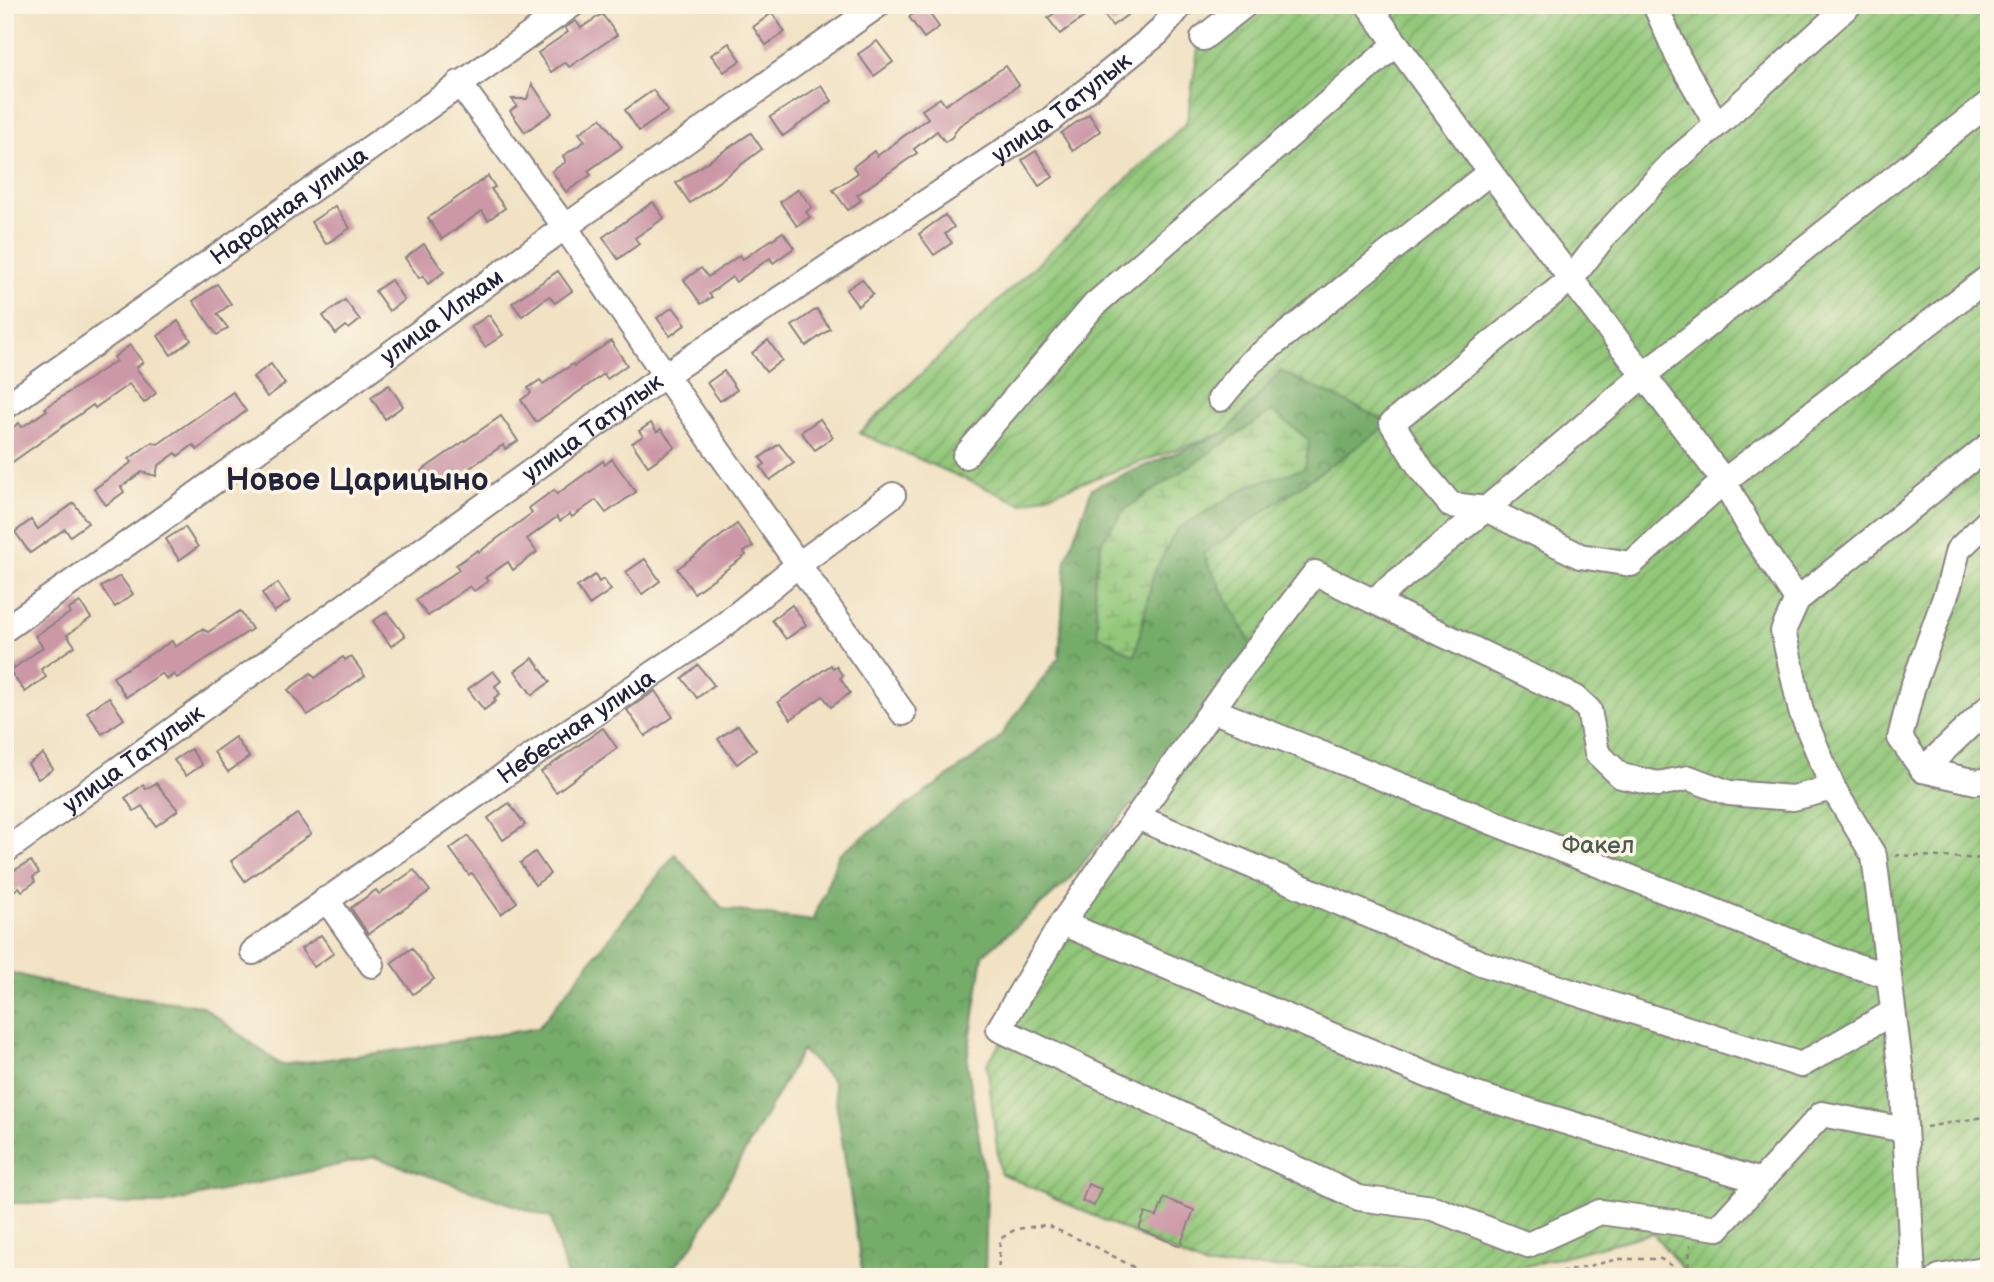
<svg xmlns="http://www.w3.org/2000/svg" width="1994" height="1282" font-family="'Balsamiq Sans',sans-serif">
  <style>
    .forest { fill: url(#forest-crowns); stroke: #4c6752; stroke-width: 2 }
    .wetland { fill: url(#wetland-marsh); stroke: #5a755a; stroke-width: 2 }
    .garden { fill: url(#garden-furrows); stroke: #5a755a; stroke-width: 2 }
    .building { fill: #cc98a7 }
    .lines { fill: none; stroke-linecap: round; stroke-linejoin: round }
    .minor-casing { stroke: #8a8280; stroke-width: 28 }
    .path { stroke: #8a8280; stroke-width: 2.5; stroke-dasharray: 5 5; stroke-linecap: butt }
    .minor { stroke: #fff; stroke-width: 24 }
    .labels { text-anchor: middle; stroke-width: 7; stroke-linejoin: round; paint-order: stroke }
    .street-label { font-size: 24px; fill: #22223b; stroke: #fcf5e5 }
    .park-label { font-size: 24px; fill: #4a5c51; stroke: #fcf5e5 }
    .district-label { font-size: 32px; font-weight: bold; fill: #22223b; stroke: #fcf5e5 }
  </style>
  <defs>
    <pattern id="forest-crowns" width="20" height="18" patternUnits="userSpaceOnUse" patternTransform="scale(1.75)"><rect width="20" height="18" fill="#76ac6a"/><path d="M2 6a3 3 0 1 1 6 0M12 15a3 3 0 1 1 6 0" fill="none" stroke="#608c58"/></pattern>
    <pattern id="wetland-marsh" width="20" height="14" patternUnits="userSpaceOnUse" patternTransform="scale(1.75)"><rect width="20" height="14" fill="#93c87a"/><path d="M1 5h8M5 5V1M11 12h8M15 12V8" fill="none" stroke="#78a265"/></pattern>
    <pattern id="garden-furrows" width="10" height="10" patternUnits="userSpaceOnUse" patternTransform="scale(1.75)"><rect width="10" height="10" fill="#93c87a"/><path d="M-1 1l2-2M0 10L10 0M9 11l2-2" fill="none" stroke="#78a265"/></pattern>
  </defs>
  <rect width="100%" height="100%" fill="#fcf5e5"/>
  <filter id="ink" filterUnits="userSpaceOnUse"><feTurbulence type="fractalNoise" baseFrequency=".0143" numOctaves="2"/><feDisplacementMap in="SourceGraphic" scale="14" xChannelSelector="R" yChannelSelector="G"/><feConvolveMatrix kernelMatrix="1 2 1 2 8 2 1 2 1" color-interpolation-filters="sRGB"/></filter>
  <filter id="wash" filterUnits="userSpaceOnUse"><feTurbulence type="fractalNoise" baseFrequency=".00686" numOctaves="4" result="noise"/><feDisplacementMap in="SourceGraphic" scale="28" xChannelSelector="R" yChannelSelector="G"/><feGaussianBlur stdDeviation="1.57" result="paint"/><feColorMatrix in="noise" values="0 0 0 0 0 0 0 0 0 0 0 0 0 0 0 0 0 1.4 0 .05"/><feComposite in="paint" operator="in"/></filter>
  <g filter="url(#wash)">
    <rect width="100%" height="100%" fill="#f1e2c4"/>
    <!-- forest -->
    <path class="forest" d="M1280,371L1392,423L1257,654L1067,882L983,955L967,1061L987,1190L985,1277H863L833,1081L802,1050L691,1248L665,1277H567L551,1218L374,1157L163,1204L5,1203V971L73,989L202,1006L281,1065L386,1052L538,1028L675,854L723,909L813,921L839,854L995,743L1059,657L1066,560L1092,488L1226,432Z"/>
    <!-- wetland -->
    <path class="wetland" d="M1272,411L1309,440L1305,468L1251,485L1177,529L1153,575L1135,656L1098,634L1094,581L1102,541L1124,510Z"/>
    <!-- garden -->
    <path class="garden" d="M1219,5H1989V1277H1689L1653,1233L1519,1268L1206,1267L1000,1173L987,1064L1212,710L1257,655L1203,554L1391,423L1280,371L1226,432L1022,504L859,433L1187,122L1199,42Z"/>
    <g id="blocks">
      <!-- building -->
      <g class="building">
        <path d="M1065,5H1141L1112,26L1099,7L1060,34L1048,18Z"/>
        <path d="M924,6L939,27L924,38L909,17Z"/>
        <path d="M772,13L785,32L766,45L753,27Z"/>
        <path d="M602,14L617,35L569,67L565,62L551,72L538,53L568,32L565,28L576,21L581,28Z"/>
        <path d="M877,41L893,62L874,76L858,54Z"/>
        <path d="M729,43L741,60L724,72L711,55Z"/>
        <path d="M1006,66L1019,85L959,126L952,137L945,142L937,131L914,149L917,153L857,195L861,200L848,210L833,190L858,173L853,167L874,151L877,156L928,118L922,110L940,98L945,105Z"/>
        <path d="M532,84L552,113L525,132L510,111L517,106L512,99H527Z"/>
        <path d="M821,85L832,101L783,136L770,117Z"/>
        <path d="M653,90L668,111L639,131L625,110Z"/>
        <path d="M1089,114L1100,131L1073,151L1061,133Z"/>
        <path d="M601,118L622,147L588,171L591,175L566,192L552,171L566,162L563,156L585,141L579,133Z"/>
        <path d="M751,133L762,149L690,203L676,183Z"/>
        <path d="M1036,151L1053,177L1039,186L1022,160Z"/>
        <path d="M488,176L495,187L491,189L505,208L488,220L482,211L442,239L428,218Z"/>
        <path d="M798,189L812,207L806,212L810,217L797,226L780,202Z"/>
        <path d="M653,202L664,218L635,238L639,244L618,259L603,237Z"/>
        <path d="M335,206L350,228L326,244L311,222Z"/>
        <path d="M945,215L954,227L945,234L952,243L934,255L919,234Z"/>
        <path d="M783,232L794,248L773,263L770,258L736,282L732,277L709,294L712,297L701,304L684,280L701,268L708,277L740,255L743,259Z"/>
        <path d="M424,244L444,272L428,284L423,276L419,278L405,258Z"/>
        <path d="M558,271L572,291L555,303L549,296L522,316L512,303Z"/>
        <path d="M862,279L873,294L858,306L846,290Z"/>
        <path d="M391,280L404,300L389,311L375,291Z"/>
        <path d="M217,284L231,304L217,314L228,328L217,335L193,301Z"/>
        <path d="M345,300L360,320L349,329L346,326L336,334L323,316Z"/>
        <path d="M673,307L686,324L670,336L657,318Z"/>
        <path d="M817,309L830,329L806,346L792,326Z"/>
        <path d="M489,315L503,335L485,347L471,327Z"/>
        <path d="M178,321L191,340L171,355L158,336Z"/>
        <path d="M768,340L782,360L766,372L752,353Z"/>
        <path d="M611,341L627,365L607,379L604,374L536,422L521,400L531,393L528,388L540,380L543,384L573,364L574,366Z"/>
        <path d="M130,345L143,362L136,368L156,393L144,403L129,384L95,408L93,405L11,463L5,455V433L19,423L22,427L47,410L45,408L116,361L114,357Z"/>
        <path d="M271,364L285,384L267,397L253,377Z"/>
        <path d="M724,371L737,390L720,401L707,383Z"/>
        <path d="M389,385L403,406L385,419L371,397Z"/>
        <path d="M233,392L246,411L197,450L193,445L178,456L176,453L158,466L156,476L142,472L121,487L124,492L106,505L94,489L132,462L129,459L152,442L158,444Z"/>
        <path d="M501,416L518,441L505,449L503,445L435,492L421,471Z"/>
        <path d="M820,419L833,437L815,450L801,432Z"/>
        <path d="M651,423L657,432L661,429L675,447L648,466L632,443L643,436L639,431Z"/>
        <path d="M779,444L794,463L770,480L761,467L765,464L760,458Z"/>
        <path d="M612,459L636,492L606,513L596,500L572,517L570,514L560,521L557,517L527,539L537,552L513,570L508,562L485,578L488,581L474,591L470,586L428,616L416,600L459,570L456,565L478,550L479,552L532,513L529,508L554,490L557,494L603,461L605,465Z"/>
        <path d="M74,503L88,523L70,536L65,529L30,553L15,532L31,520L38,529Z"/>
        <path d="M737,524L753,546L744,552L746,555L694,593L677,569Z"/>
        <path d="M185,527L198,547L179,560L166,539Z"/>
        <path d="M645,559L660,581L642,594L626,572Z"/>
        <path d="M595,575L599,582L603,579L611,590L589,605L577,587Z"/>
        <path d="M120,576L133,594L115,607L101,587Z"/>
        <path d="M278,583L290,601L274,612L262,593Z"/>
        <path d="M80,602L91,618L67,635L75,646L41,669L46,677L25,692L10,671L43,647L35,636L70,613L68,610Z"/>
        <path d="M792,605L806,625L786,639L772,620Z"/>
        <path d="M240,611L252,629L177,678L174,674L167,680L162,673L126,697L113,677L172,641L175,647L202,629L208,632Z"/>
        <path d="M387,612L405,636L391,646L373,621Z"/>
        <path d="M351,656L365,676L308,715L288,690L311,673L315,678L343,657L345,660Z"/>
        <path d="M533,658L550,682L532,695L515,671Z"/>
        <path d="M698,665L714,685L697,698L682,678Z"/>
        <path d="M831,665L833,668L836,666L843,676L840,678L850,693L831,707L823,696L791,719L778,702Z"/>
        <path d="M493,671L501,681L495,686L500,694L494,698L496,701L484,710L468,689Z"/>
        <path d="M655,691L673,717L645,736L627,710Z"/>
        <path d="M109,697L124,719L102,734L87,712Z"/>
        <path d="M738,725L756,750L737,764L718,739Z"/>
        <path d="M603,728L617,748L556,792L541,772Z"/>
        <path d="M235,737L249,757L228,772L214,752Z"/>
        <path d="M191,749L202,765L186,776L174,760Z"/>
        <path d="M43,754L53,769L38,779L28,764Z"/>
        <path d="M156,783L178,810L156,826L142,806L134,811L125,798L143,785L146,789Z"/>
        <path d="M509,803L525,825L503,840L488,818Z"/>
        <path d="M297,814L311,834L245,881L231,861Z"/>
        <path d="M468,836L517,902L501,914L472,873L469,875L450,849Z"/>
        <path d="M535,852L550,874L535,885L520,863Z"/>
        <path d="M31,861L39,873L33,877L35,882L22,891L19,887L13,892L5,879L11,876L9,873Z"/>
        <path d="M414,870L430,891L368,934L351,908L376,890L379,894Z"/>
        <path d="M321,935L334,953L314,967L301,949Z"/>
        <path d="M412,948L434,979L413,994L391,963Z"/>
        <path d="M1088,1184L1101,1189L1094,1206L1082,1201Z"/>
        <path d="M1164,1198L1194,1210L1180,1246L1139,1229L1145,1213L1157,1217Z"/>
      </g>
    </g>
  </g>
  <g filter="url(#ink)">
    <use href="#blocks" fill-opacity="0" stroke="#8a8280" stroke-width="2"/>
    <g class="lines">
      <!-- minor casing -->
      <g class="minor-casing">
        <g id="minor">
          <path d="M1368,5L1490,172L1724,481L1754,535L1797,600"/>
          <path d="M1655,5L1678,57L1716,123"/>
          <path d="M1849,5L1727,116L1674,161L1605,235L1572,278L1392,423L1423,472L1451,505L1486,509L1645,374L1989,103"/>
          <path d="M1203,38L1245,5"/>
          <path d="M459,83L565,227L665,375L903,713"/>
          <path d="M1220,399L1251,362L1490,172"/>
          <path id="s1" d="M5,407L572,5"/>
          <path d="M965,456L1095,304L1396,44"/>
          <path d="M1989,520L1958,550L1949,586L1912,689L1900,738L1923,770L1976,782L1989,780"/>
          <path d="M1373,601L1576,698L1589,710L1597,753L1621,776L1658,784L1689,778L1729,793L1793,798L1833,788"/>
          <path id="s2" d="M5,629L161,520L565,227L878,5"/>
          <path d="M1212,710L1837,960L1889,976"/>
          <path d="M1923,770L1989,707"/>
          <path d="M1137,817L1481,963L1801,1065L1893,1012"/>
          <path id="s3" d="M5,851L665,375L1050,120L1158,33L1181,5"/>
          <path d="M326,899L372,965"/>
          <path d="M1062,923L1473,1094L1761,1181"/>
          <path id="s4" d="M253,952L516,767L718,630L798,565L893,495"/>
          <path d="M1905,1130L1822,1114L1718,1228L1600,1212L1528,1245L1433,1208L1359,1198L999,1029L1062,923L1236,676L1315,573L1373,601L1486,509L1580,556L1631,564L1724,481L1989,277"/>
          <path d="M1913,1277L1903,1089L1874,856L1833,788L1801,711L1783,631L1797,600L1989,445"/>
          <path d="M1939,1277L1989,1268"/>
        </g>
      </g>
      <!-- path -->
      <g class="path">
        <path d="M1895,855L1989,859"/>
        <path d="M1926,1127L1989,1116"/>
        <path d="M998,1277L1000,1239L1016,1229L1046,1225L1096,1247L1152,1277"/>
        <path d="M1541,1277L1619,1259H1661L1688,1276"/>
        <path d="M1688,1277L1690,1245"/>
      </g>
      <!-- minor -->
      <use href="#minor" class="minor"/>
    </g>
  </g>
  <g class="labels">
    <!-- street labels -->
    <g class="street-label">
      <text dy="8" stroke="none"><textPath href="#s3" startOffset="1292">улица Татулык</textPath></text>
      <text dy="8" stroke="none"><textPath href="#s1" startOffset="348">Народная улица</textPath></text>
      <text dy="8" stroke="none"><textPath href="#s2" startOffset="537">улица Илхам</textPath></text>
      <text dy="8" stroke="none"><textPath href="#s3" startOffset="724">улица Татулык</textPath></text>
      <text dy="8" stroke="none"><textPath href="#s4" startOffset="394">Небесная улица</textPath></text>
      <text dy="8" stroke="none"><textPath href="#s3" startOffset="158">улица Татулык</textPath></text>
    </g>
    <!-- park labels -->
    <g class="park-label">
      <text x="1598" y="853">Факел</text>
    </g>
    <!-- district labels -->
    <g class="district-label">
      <text x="357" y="490">Новое Царицыно</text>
    </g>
  </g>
  <!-- margin -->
  <rect width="1994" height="1282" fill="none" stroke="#fcf5e5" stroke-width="28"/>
</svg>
